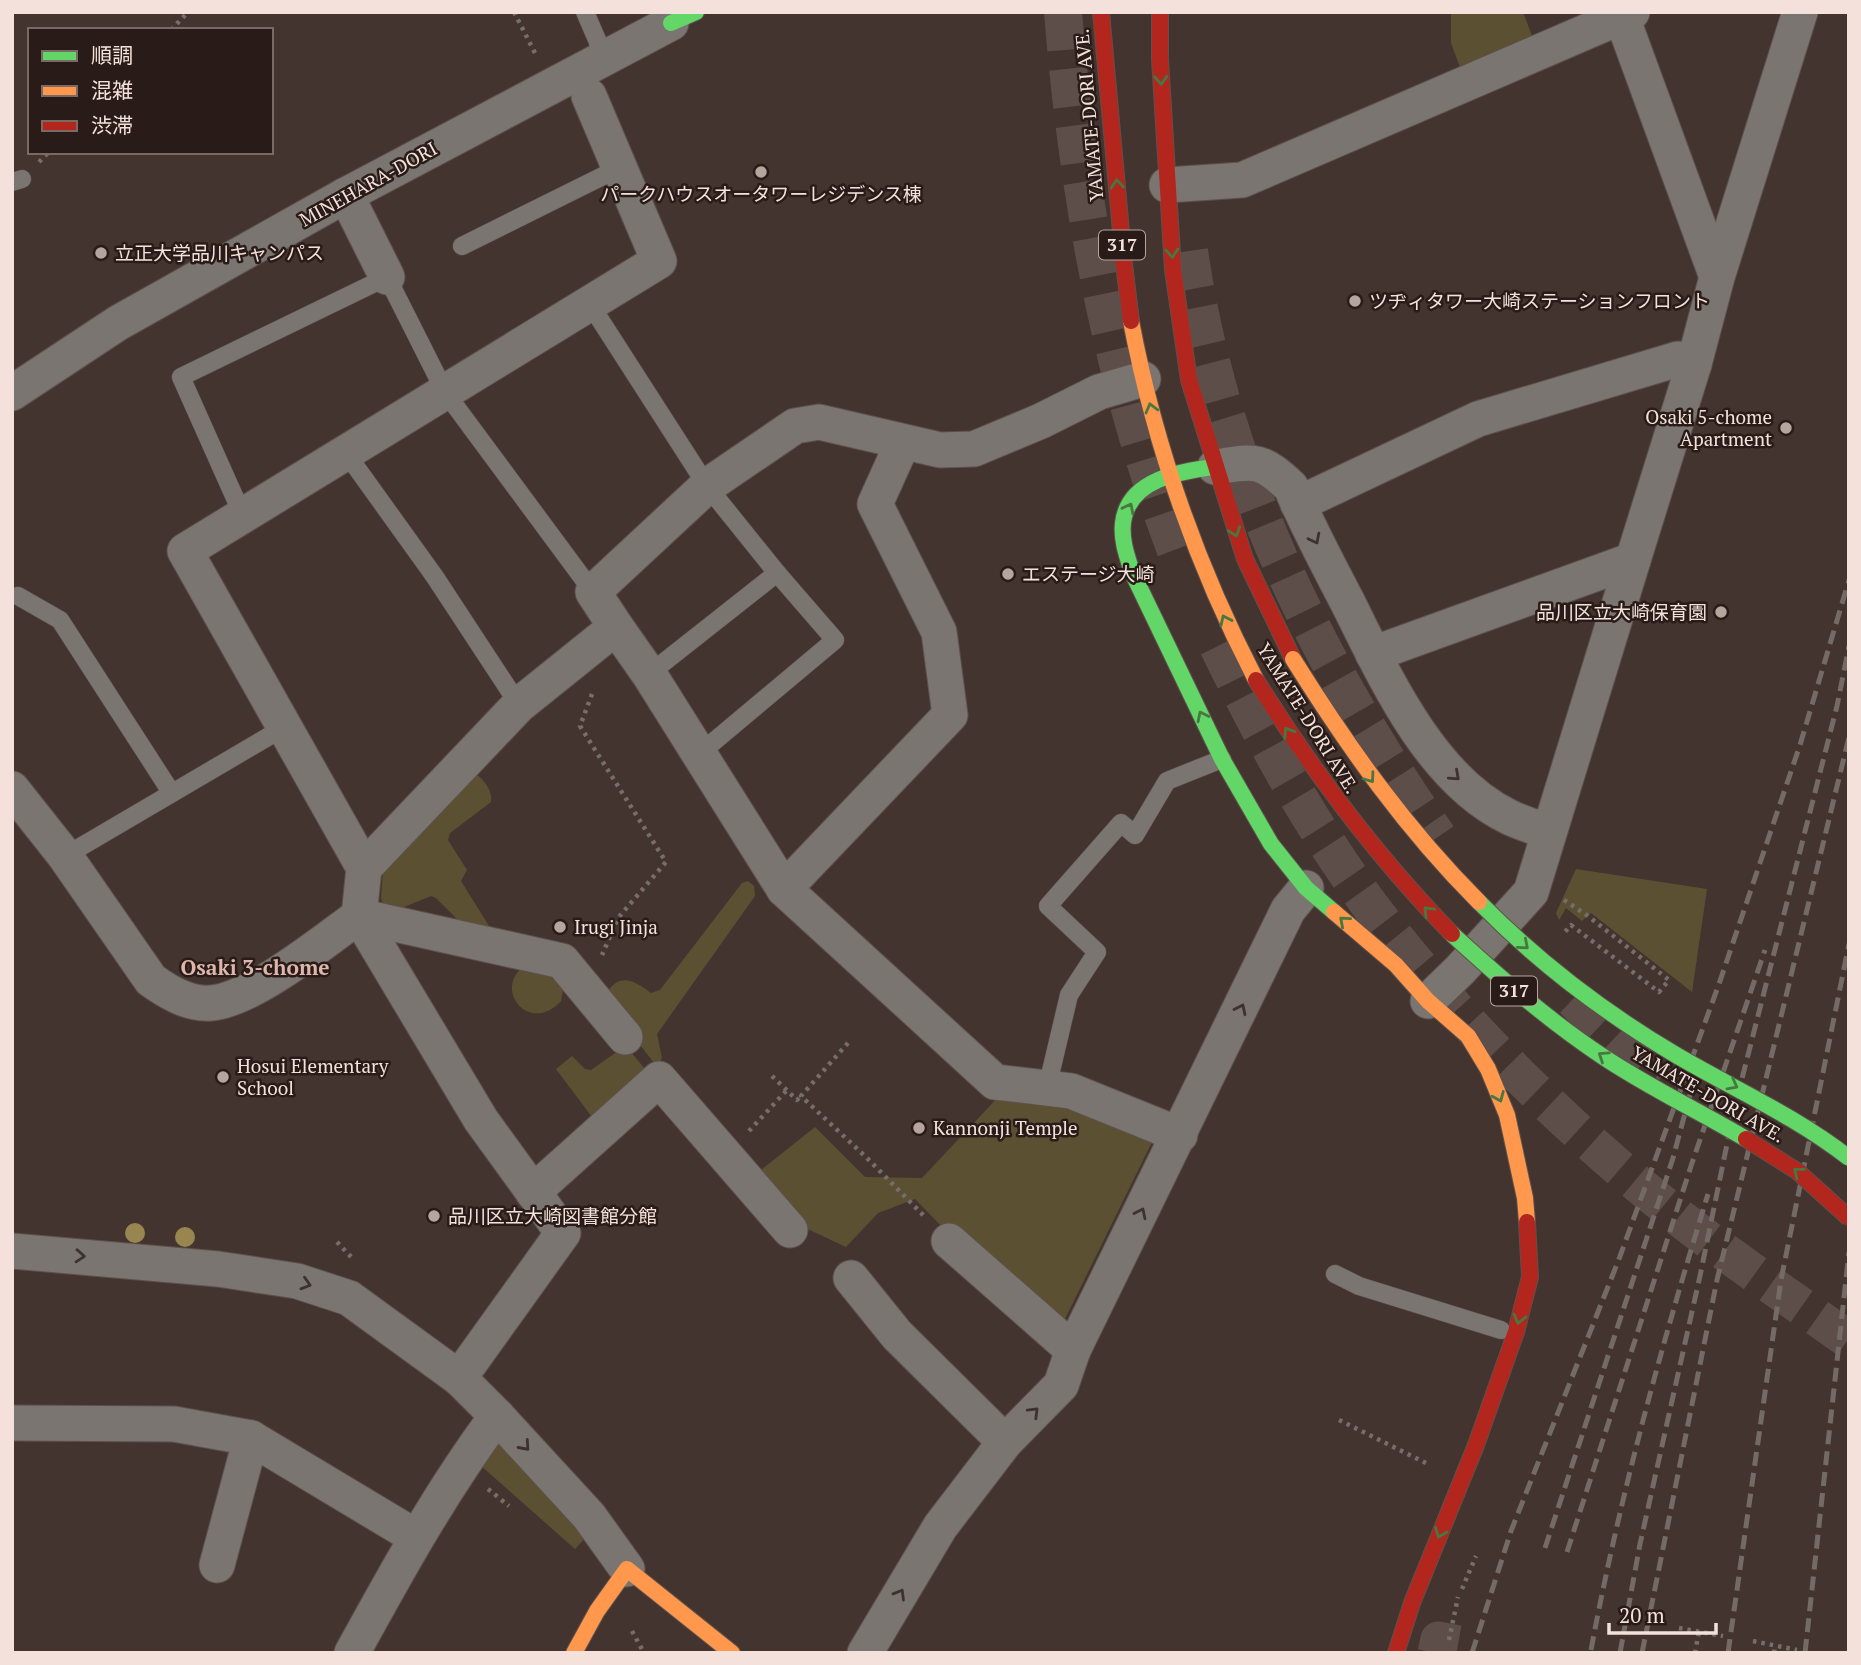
<svg xmlns="http://www.w3.org/2000/svg" width="1861" height="1665" font-family="'PT Serif','Noto Sans JP',serif">
  <style>
    .green { fill: #5b5132 }
    .lines { fill: none; stroke-linecap: round; stroke-linejoin: round }
    .street-tunnel { stroke: #5e4e49; stroke-width: 35; stroke-dasharray: 35 18; stroke-linecap: butt }
    .highway-tunnel { stroke: #5e4e49; stroke-width: 38; stroke-dasharray: 38 19; stroke-linecap: butt }
    .lane-casing { stroke: #5e514c; stroke-width: 19 }
    .street-casing { stroke: #5e514c; stroke-width: 37 }
    .fast-casing { stroke: #5e514c; stroke-width: 18 }
    .slow-casing { stroke: #5e514c; stroke-width: 18 }
    .jam-casing { stroke: #5e514c; stroke-width: 18 }
    .path { stroke: #756e6a; stroke-width: 4.5; stroke-dasharray: 3.5 5; stroke-linecap: butt }
    .lane { stroke: #7a7570; stroke-width: 18 }
    .street { stroke: #7a7570; stroke-width: 35 }
    .fast { stroke: #63d668; stroke-width: 16 }
    .slow { stroke: #ff974d; stroke-width: 16 }
    .jam { stroke: #b3261e; stroke-width: 16 }
    .rail { stroke: #746b66; stroke-width: 5; stroke-dasharray: 14 7; stroke-linecap: butt }
    .fast-bridge-casing { stroke: #5e514c; stroke-width: 18; stroke-linecap: butt }
    .slow-bridge-casing { stroke: #5e514c; stroke-width: 18; stroke-linecap: butt }
    .jam-bridge-casing { stroke: #5e514c; stroke-width: 18; stroke-linecap: butt }
    .fast-bridge { stroke: #63d668; stroke-width: 16 }
    .slow-bridge { stroke: #ff974d; stroke-width: 16 }
    .jam-bridge { stroke: #b3261e; stroke-width: 16 }
    .tree { fill: #99854f }
    .oneway { stroke: #467840 }
    .oneway2 { stroke: #3d322d }
    .poi-dot { fill: #b6a49f; stroke: #291b17; stroke-width: 2.5 }
    .labels { text-anchor: middle; stroke-width: 5; stroke-linejoin: round; paint-order: stroke }
    .shield { fill: #291b17; stroke: #b7a6a0; stroke-width: 2 }
    .shield-label { font-size: 18px; font-weight: bold; fill: #f4e1db }
    .street-label { font-size: 19px; fill: #f4e1db; stroke: #291b17 }
    .poi-label { font-size: 19px; fill: #f4e1db; stroke: #291b17; text-anchor: start }
    .neighbourhood-label { font-size: 21px; font-weight: bold; fill: #ddb7ac; stroke: #291b17 }
  </style>
  <rect width="100%" height="100%" fill="#44342f"/>
  <!-- green -->
  <g class="green">
    <path d="M1451,12H1523L1534,41L1461,70L1451,43Z"/>
    <path d="M476,774C484,780 493,791 491,802L450,833L448,840L467,870L461,881L489,926L469,931L436,898L431,896L399,909L385,906L381,899L383,871Z"/>
    <path d="M1576,869L1707,889L1692,992L1591,913L1582,921L1566,908L1559,920L1556,913Z"/>
    <path d="M748,881L754,886L755,896L657,1034L662,1058L659,1062L654,1063L609,1005L608,991C621,972 636,982 651,993L660,990L742,883Z"/>
    <path d="M532,962L564,984L561,1001C527,1038 487,982 532,962Z"/>
    <path d="M621,1049L629,1050L646,1070L592,1117L556,1069L572,1056L585,1069L591,1070Z"/>
    <path d="M1002,1093L1080,1107L1153,1140L1064,1321L948,1233L915,1199L878,1213L846,1247L799,1225L756,1174L815,1127L865,1177L922,1178Z"/>
    <path d="M500,1438L588,1535L575,1549L480,1465Z"/>
  </g>
  <g class="lines">
    <!-- street-tunnel -->
    <path class="street-tunnel" d="M1435,1653L1438,1639L1460,1643L1458,1653"/>
    <!-- highway-tunnel -->
    <g class="highway-tunnel">
      <path d="M1063,12C1078,201 1113,389 1182,566"/>
      <path d="M1189,251C1220,465 1315,661 1438,837"/>
      <path d="M1218,646C1262,737 1311,826 1371,907C1460,1024 1569,1131 1685,1222C1738,1263 1794,1301 1849,1340"/>
      <path d="M1573,999L1659,1080"/>
    </g>
    <!-- lane casing -->
    <g class="lane-casing">
      <g id="lane">
        <path d="M585,12L598,42L600,61"/>
        <path d="M12,182L22,179"/>
        <path d="M462,246L619,168"/>
        <path d="M590,304L707,486L777,573L835,640L699,754"/>
        <path d="M346,453L435,577L519,705"/>
        <path d="M243,516L181,377L387,277L445,392L593,592"/>
        <path d="M18,596L60,620L171,792"/>
        <path d="M649,674L777,573"/>
        <path d="M65,856L283,728"/>
        <path d="M1047,1088L1069,995L1097,952L1048,906L1121,823L1135,835L1167,781L1222,759"/>
        <path d="M1335,1274L1359,1286L1501,1330"/>
      </g>
    </g>
    <!-- street casing -->
    <g class="street-casing">
      <g id="street">
        <path d="M1620,12L1717,277"/>
        <path d="M1167,185L1242,180L1632,12"/>
        <path d="M346,195L387,277"/>
        <path d="M12,393L118,323L346,195L671,23"/>
        <path d="M1215,467C1255,461 1260,458 1291,487C1308,528 1330,568 1350,607C1386,680 1432,780 1509,817C1521,823 1535,827 1549,832"/>
        <path d="M1298,504L1478,419L1678,359L1694,364L1717,277L1800,12"/>
        <path d="M616,627L593,592L707,486L795,426L819,422L940,450L974,449L1041,421L1099,392L1143,379"/>
        <path d="M1373,654L1633,560L1694,364"/>
        <path d="M12,789L65,856L151,980C168,992 189,1005 211,1003C252,1000 324,941 359,916L481,1120L563,1233L459,1378"/>
        <path d="M364,868L185,551L659,261L589,96"/>
        <path d="M784,889L950,715L939,632L875,504L903,442"/>
        <path d="M1428,1001L1460,970L1531,892L1633,560"/>
        <path d="M625,1037L562,961L359,916L364,868L519,705L616,627L649,674L784,889L995,1082L1071,1091L1180,1135"/>
        <path d="M533,1192L659,1079L790,1230"/>
        <path d="M949,1241L1073,1350"/>
        <path d="M12,1251L218,1269L297,1281L349,1298L459,1378L497,1416L589,1516L627,1569"/>
        <path d="M851,1278L897,1335L1005,1442"/>
        <path d="M12,1423L174,1424L251,1438L416,1537"/>
        <path d="M217,1565L251,1438"/>
        <path d="M352,1653C397,1571 441,1491 497,1416"/>
        <path d="M865,1653L940,1527L1005,1442L1061,1385L1073,1350L1288,910L1306,888"/>
      </g>
    </g>
    <!-- fast casing -->
    <g class="fast-casing">
      <g id="fast">
        <path d="M671,23L696,12"/>
        <path d="M1215,467C1181,471 1128,479 1123,523C1121,540 1127,556 1132,572L1222,759L1271,844L1306,888L1334,912"/>
      </g>
    </g>
    <!-- slow casing -->
    <g class="slow-casing">
      <g id="slow">
        <path d="M1131,321C1155,447 1197,566 1256,680"/>
        <path d="M1334,912L1396,965L1428,1001L1468,1036L1488,1069L1507,1115L1525,1198L1527,1222"/>
        <path d="M574,1653L597,1611L627,1569L732,1653"/>
      </g>
    </g>
    <!-- jam casing -->
    <g class="jam-casing">
      <g id="jam">
        <path d="M1101,12L1124,264L1131,321"/>
        <path d="M1160,12V59L1173,270L1189,380L1245,559L1293,659"/>
        <path d="M1396,1653L1412,1603L1476,1445L1516,1332L1530,1277L1527,1222"/>
      </g>
    </g>
    <!-- path -->
    <g class="path">
      <path d="M514,12L536,55"/>
      <path d="M171,30L188,12"/>
      <path d="M39,162L49,152"/>
      <path d="M592,694L580,726L666,862L618,918L602,955"/>
      <path d="M1564,900L1588,916L1669,980L1659,992L1571,925L1564,933"/>
      <path d="M848,1043L801,1096L867,1158L924,1216"/>
      <path d="M772,1076L797,1100L801,1096"/>
      <path d="M749,1131L787,1090"/>
      <path d="M337,1242L354,1260"/>
      <path d="M1339,1420L1428,1464"/>
      <path d="M488,1489L509,1506"/>
      <path d="M1462,1589L1476,1556"/>
      <path d="M1679,1628L1723,1636"/>
      <path d="M632,1631L644,1653"/>
      <path d="M1449,1640L1458,1597"/>
      <path d="M1753,1641L1797,1650"/>
      <path d="M1695,1653L1699,1631"/>
      <path d="M1774,1653L1775,1645"/>
    </g>
    <!-- lane -->
    <use href="#lane" class="lane"/>
    <!-- street -->
    <use href="#street" class="street"/>
    <!-- fast -->
    <use href="#fast" class="fast"/>
    <!-- slow -->
    <use href="#slow" class="slow"/>
    <!-- jam -->
    <use href="#jam" class="jam"/>
    <!-- rail -->
    <g class="rail">
      <path d="M1545,1548L1673,1158L1695,1076"/>
      <path d="M1567,1552L1691,1166L1765,950"/>
      <path d="M1591,1650C1620,1495 1662,1344 1708,1194"/>
      <path d="M1472,1653L1511,1531L1619,1259L1719,984L1800,745L1849,580"/>
      <path d="M1620,1653L1640,1544L1700,1276L1734,1110L1837,706L1849,646"/>
      <path d="M1642,1653L1717,1280L1849,737"/>
      <path d="M1728,1653L1781,1280L1849,944"/>
      <path d="M1805,1653L1849,1252"/>
    </g>
    <!-- fast-bridge casing -->
    <g class="fast-bridge-casing">
      <g id="fast-bridge">
        <path d="M1479,902C1537,961 1605,1013 1676,1055C1734,1089 1795,1116 1849,1158"/>
        <path d="M1452,934C1500,978 1548,1020 1602,1056C1648,1087 1699,1111 1746,1139"/>
      </g>
    </g>
    <!-- slow-bridge casing -->
    <g class="slow-bridge-casing">
      <path id="slow-bridge" d="M1293,659C1348,747 1406,829 1479,902"/>
    </g>
    <!-- jam-bridge casing -->
    <g class="jam-bridge-casing">
      <g id="jam-bridge">
        <path d="M1256,680C1313,772 1376,856 1452,934"/>
        <path d="M1746,1139L1797,1171L1849,1218"/>
      </g>
    </g>
    <!-- fast-bridge -->
    <use href="#fast-bridge" class="fast-bridge"/>
    <!-- slow-bridge -->
    <use href="#slow-bridge" class="slow-bridge"/>
    <!-- jam-bridge -->
    <use href="#jam-bridge" class="jam-bridge"/>
  </g>
  <!-- trees -->
  <g class="tree">
    <circle cx="135" cy="1233" r="10"/>
    <circle cx="185" cy="1237" r="10"/>
  </g>
  <!-- one-way arrows -->
  <defs><path id="oneway-chevron" d="M-2-3.5L2.5 0L-2 3.5" fill="none" stroke-width="1.6" stroke-linecap="round" stroke-linejoin="round" transform="scale(1.75)"/></defs>
  <g class="oneway">
    <use href="#oneway-chevron" transform="translate(1161 80) rotate(87)"/>
    <use href="#oneway-chevron" transform="translate(1117 184) rotate(-95)"/>
    <use href="#oneway-chevron" transform="translate(1172 253) rotate(86)"/>
    <use href="#oneway-chevron" transform="translate(1151 408) rotate(-105)"/>
    <use href="#oneway-chevron" transform="translate(1129 508) rotate(-63)"/>
    <use href="#oneway-chevron" transform="translate(1235 532) rotate(71)"/>
    <use href="#oneway-chevron" transform="translate(1225 620) rotate(-115)"/>
    <use href="#oneway-chevron" transform="translate(1202 716) rotate(-116)"/>
    <use href="#oneway-chevron" transform="translate(1288 732) rotate(-123)"/>
    <use href="#oneway-chevron" transform="translate(1370 778) rotate(54)"/>
    <use href="#oneway-chevron" transform="translate(1428 911) rotate(-135)"/>
    <use href="#oneway-chevron" transform="translate(1344 921) rotate(-139)"/>
    <use href="#oneway-chevron" transform="translate(1524 945) rotate(41)"/>
    <use href="#oneway-chevron" transform="translate(1603 1056) rotate(-146)"/>
    <use href="#oneway-chevron" transform="translate(1733 1085) rotate(28)"/>
    <use href="#oneway-chevron" transform="translate(1499 1097) rotate(67)"/>
    <use href="#oneway-chevron" transform="translate(1798 1172) rotate(-142)"/>
    <use href="#oneway-chevron" transform="translate(1519 1319) rotate(104)"/>
    <use href="#oneway-chevron" transform="translate(1440 1533) rotate(112)"/>
  </g>
  <g class="oneway2">
    <use href="#oneway-chevron" transform="translate(1315 539) rotate(63)"/>
    <use href="#oneway-chevron" transform="translate(1455 776) rotate(42)"/>
    <use href="#oneway-chevron" transform="translate(1241 1009) rotate(-64)"/>
    <use href="#oneway-chevron" transform="translate(1141 1213) rotate(-64)"/>
    <use href="#oneway-chevron" transform="translate(80 1256) rotate(4)"/>
    <use href="#oneway-chevron" transform="translate(306 1284) rotate(17)"/>
    <use href="#oneway-chevron" transform="translate(1034 1412) rotate(-45)"/>
    <use href="#oneway-chevron" transform="translate(525 1446) rotate(48)"/>
    <use href="#oneway-chevron" transform="translate(900 1594) rotate(-59)"/>
  </g>
  <!-- markers -->
  <g class="poi-dot">
    <circle cx="761" cy="172" r="7"/>
    <circle cx="101" cy="253" r="7"/>
    <circle cx="1355" cy="301" r="7"/>
    <circle cx="1786" cy="428" r="7"/>
    <circle cx="1008" cy="574" r="7"/>
    <circle cx="1721" cy="612" r="7"/>
    <circle cx="560" cy="927" r="7"/>
    <circle cx="223" cy="1077" r="7"/>
    <circle cx="919" cy="1128" r="7"/>
    <circle cx="434" cy="1216" r="7"/>
  </g>
  <g class="labels">
    <!-- shield labels -->
    <g class="shield">
      <rect x="1099" y="230.5" width="46" height="29" rx="5"/>
      <rect x="1491" y="976.5" width="46" height="29" rx="5"/>
    </g>
    <g class="shield-label">
      <text x="1122" y="251">317</text>
      <text x="1514" y="997">317</text>
    </g>
    <!-- street labels -->
    <g class="street-label">
      <text transform="translate(1089 115) rotate(-95)" y="7">YAMATE-DORI AVE.</text>
      <text transform="translate(368 184) rotate(-29)" y="7">MINEHARA-DORI</text>
      <text transform="translate(1308 718) rotate(58)" y="7">YAMATE-DORI AVE.</text>
      <text transform="translate(1708 1094) rotate(30)" y="7">YAMATE-DORI AVE.</text>
    </g>
    <!-- poi labels -->
    <g class="poi-label">
      <text x="761" y="201" text-anchor="middle">パークハウスオータワーレジデンス棟</text>
      <text x="115" y="260">立正大学品川キャンパス</text>
      <text x="1369" y="308">ツヂィタワー大崎ステーションフロント</text>
      <text x="1772" y="424" text-anchor="end">Osaki 5-chome<tspan x="1772" dy="22">Apartment</tspan></text>
      <text x="1022" y="581">エステージ大崎</text>
      <text x="1707" y="619" text-anchor="end">品川区立大崎保育園</text>
      <text x="574" y="934">Irugi Jinja</text>
      <text x="237" y="1073">Hosui Elementary<tspan x="237" dy="22">School</tspan></text>
      <text x="933" y="1135">Kannonji Temple</text>
      <text x="448" y="1223">品川区立大崎図書館分館</text>
    </g>
    <!-- neighbourhood labels -->
    <g class="neighbourhood-label">
      <text x="255" y="975">Osaki 3-chome</text>
    </g>
  </g>
  <!-- border -->
  <rect width="1861" height="1665" fill="none" stroke="#f4e1db" stroke-width="28"/>
  <!-- legend -->
  <rect x="28" y="28" width="245" height="126" fill="#291b17" stroke="#7a6a65" stroke-width="2"/>
  <rect x="42" y="51" width="35" height="10" fill="#63d668" stroke="#7a6a65" stroke-width="2"/>
  <text x="91" y="63" font-size="21" fill="#f4e1db">順調</text>
  <rect x="42" y="86" width="35" height="10" fill="#ff974d" stroke="#7a6a65" stroke-width="2"/>
  <text x="91" y="98" font-size="21" fill="#f4e1db">混雑</text>
  <rect x="42" y="121" width="35" height="10" fill="#b3261e" stroke="#7a6a65" stroke-width="2"/>
  <text x="91" y="133" font-size="21" fill="#f4e1db">渋滞</text>
  <!-- scale -->
  <path d="M1609 1623v10h107v-10" fill="none" stroke="#f4e1db" stroke-width="3.5"/>
  <text x="1619" y="1623" font-size="21" fill="#f4e1db" stroke="#291b17" stroke-width="5" paint-order="stroke">20 m</text>
</svg>
